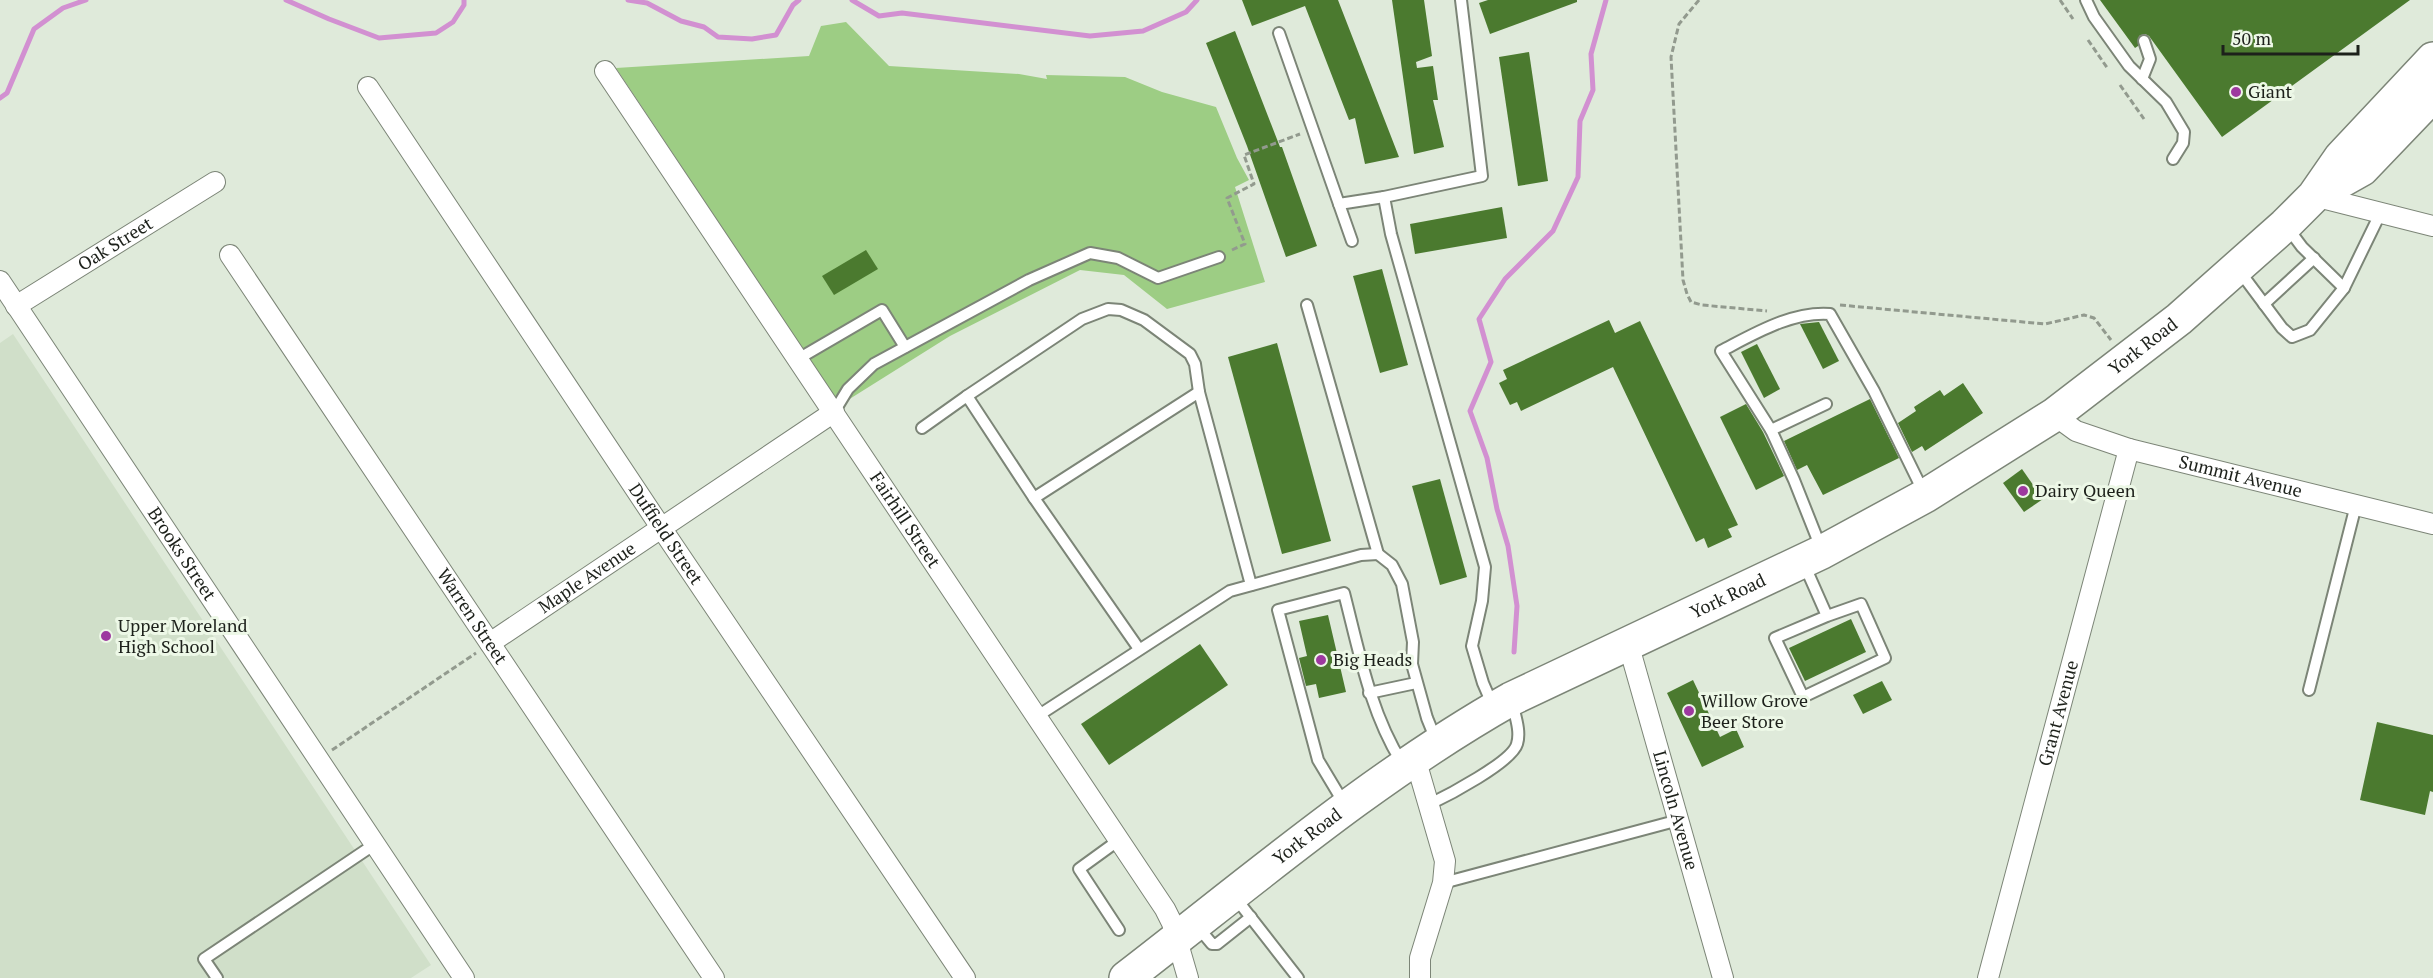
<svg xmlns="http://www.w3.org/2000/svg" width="2433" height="978" font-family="'PT Serif',serif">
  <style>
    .built { fill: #d0dfc9 }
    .green { fill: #9dcd84 }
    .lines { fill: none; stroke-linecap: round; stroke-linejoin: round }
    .stream { stroke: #d290d1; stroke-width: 5 }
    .building { fill: #4b7a2f }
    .lane-casing { stroke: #7c8577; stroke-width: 14 }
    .street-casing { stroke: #7c8577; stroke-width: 22 }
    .highway-casing { stroke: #7c8577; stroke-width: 36 }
    .path { stroke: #929a8e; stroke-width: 3; stroke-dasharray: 6 3; stroke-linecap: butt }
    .lane { stroke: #fff; stroke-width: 10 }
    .street { stroke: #fff; stroke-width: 20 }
    .highway { stroke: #fff; stroke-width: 33 }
    .poi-dot { fill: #9d399f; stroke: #edf8e7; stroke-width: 2 }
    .labels { text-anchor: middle; stroke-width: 6; stroke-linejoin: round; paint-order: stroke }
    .poi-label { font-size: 18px; fill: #1d211b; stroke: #edf8e7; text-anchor: start }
    .street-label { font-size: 18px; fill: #1d211b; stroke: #edf8e7 }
  </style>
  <rect width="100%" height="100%" fill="#dfeada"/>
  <!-- built -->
  <path class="built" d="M13,334L431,965L411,978H0V343Z"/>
  <!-- green -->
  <path class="green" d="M846,22L889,66L1019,74L1047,79L1046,75L1125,77L1162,92L1216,107L1237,158L1249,180L1235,187L1265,282L1167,309L1124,275L1080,270L950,336L840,405L616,68L809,56L821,26Z"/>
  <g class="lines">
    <!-- stream -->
    <g class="stream">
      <path d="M286,0L329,19L379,38L436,33L453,22L464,5V0"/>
      <path d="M628,0L647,3L681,21L704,27L718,37L752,39L776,35L793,5L799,0"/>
      <path d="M852,0L879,16L902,13L1090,36L1143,31L1186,12L1197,0"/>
      <path d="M0,98L7,93L34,29L63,8L86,0"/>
      <path d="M1514,652L1517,606L1508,546L1497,509L1487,458L1470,411L1491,362L1479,319L1505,279L1553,231L1578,177L1580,121L1593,90L1591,54L1606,0"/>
    </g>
  </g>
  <!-- building -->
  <g class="building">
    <path d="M1242,0H1338L1399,157L1365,164L1355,118L1349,120L1305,6L1252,26Z"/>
    <path d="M1392,0H1424L1432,56L1416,62L1417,68L1433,66L1438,100H1433L1444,147L1414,154Z"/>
    <path d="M1488,0H1577V2L1490,34L1479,3Z"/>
    <path d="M2100,0H2410L2222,137L2149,36L2145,34L2139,36L2138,46L2135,48Z"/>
    <path d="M1235,31L1280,147H1282L1317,246L1286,257L1247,146L1206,43Z"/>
    <path d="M1529,52L1548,181L1518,186L1499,57Z"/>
    <path d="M1502,207L1507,238L1415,254L1410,224Z"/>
    <path d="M866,250L878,269L834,295L822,276Z"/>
    <path d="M1382,269L1408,365L1380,373L1353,276Z"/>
    <path d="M1609,320L1615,333L1640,321L1738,525L1728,529L1732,537L1708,548L1704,538L1696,542L1613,367L1521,411L1517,402L1510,405L1499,383L1507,379L1503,370Z"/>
    <path d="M1819,322L1839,361L1823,369L1800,324Z"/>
    <path d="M1277,343L1331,541L1282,554L1228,357Z"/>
    <path d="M1757,344L1780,389L1764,398L1741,352Z"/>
    <path d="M1963,383L1983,413L1925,451L1922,446L1912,452L1898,423L1916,411L1914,407L1940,390L1944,396Z"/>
    <path d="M1870,399L1899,458L1823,495L1807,465L1797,470L1784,441Z"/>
    <path d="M1746,404L1763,432L1784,476L1756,490L1720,417Z"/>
    <path d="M2022,469L2043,499L2024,512L2003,483Z"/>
    <path d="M1440,479L1467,577L1440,585L1412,486Z"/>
    <path d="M1328,615L1346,692L1319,698L1316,684L1306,686L1299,658L1307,656L1299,621Z"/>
    <path d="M1851,619L1866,652L1805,681L1789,648Z"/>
    <path d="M1200,644L1228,685L1109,765L1081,724Z"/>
    <path d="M1693,680L1720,737L1736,729L1744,747L1702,767L1667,693Z"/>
    <path d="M1882,681L1892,700L1863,714L1853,695Z"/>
    <path d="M2377,722L2433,735V792L2430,791L2425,815L2360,800Z"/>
  </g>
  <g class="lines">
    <!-- lane casing -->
    <g class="lane-casing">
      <g id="lane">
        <path d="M1461,0L1482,176L1384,197L1391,234L1485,567L1482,601L1472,646L1483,683L1493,706"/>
        <path d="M2086,0L2094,17L2129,66L2166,102L2184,132L2183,143L2173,159"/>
        <path d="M1279,33L1339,204L1384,197"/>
        <path d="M2142,79L2150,59L2144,41"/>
        <path d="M1339,204L1352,241"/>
        <path d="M2287,227L2302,247L2344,288"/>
        <path d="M2238,269L2282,328L2292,337L2310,330L2344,288L2380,214"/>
        <path d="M2264,304L2314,258"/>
        <path d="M1307,305L1378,554L1392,565L1402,584L1413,642L1412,664L1427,718L1436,740"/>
        <path d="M798,359L882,310L905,347"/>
        <path d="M967,396L1082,319L1108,309L1121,310L1144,320L1190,354L1195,364L1199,392"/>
        <path d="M834,412L848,389L874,364L1029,280L1090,253L1118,258L1158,278L1219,257"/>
        <path d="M922,428L967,396L1034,498"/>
        <path d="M1771,430L1721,351C1754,334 1792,311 1830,314L1874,391L1924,493"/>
        <path d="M1821,548L1794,480L1771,430L1826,404"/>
        <path d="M1804,564L1827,616L1775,638L1803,697L1885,658L1861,604L1827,616"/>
        <path d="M1139,649L1034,498L1199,392L1251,585"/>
        <path d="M2309,690L2356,505"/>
        <path d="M1369,693L1416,683"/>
        <path d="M1036,717L1230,591L1361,555L1378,554"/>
        <path d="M1345,805L1318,760L1278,610L1344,593C1359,651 1370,712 1402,763"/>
        <path d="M1428,805C1447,796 1512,762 1517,744C1521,731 1515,716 1512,702"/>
        <path d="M1443,883L1679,820"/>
        <path d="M1234,896L1298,978"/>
        <path d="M1197,926L1212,944H1217L1251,917"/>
        <path d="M1119,930L1079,869L1119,840"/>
        <path d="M217,978L204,959L375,844"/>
      </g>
    </g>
    <!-- street casing -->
    <g class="street-casing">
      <g id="street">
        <path id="s1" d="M605,71L1165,909L1172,923L1188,978"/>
        <path id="s2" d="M368,87L662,529L965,978"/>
        <path d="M2314,196L2433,226"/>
        <path id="s3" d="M230,255L714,978"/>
        <path id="s4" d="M0,281L464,978"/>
        <path id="s5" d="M16,306L215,182"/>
        <path id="s6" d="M2054,415L2076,431L2129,449L2433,524"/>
        <path id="s7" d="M490,643L834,412"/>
        <path id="s8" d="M1628,643L1723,978"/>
        <path d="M1415,758L1445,861L1443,883L1420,958V978"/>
        <path id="s9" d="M1988,978L2129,449"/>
      </g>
    </g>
    <!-- highway casing -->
    <g class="highway-casing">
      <g id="highway">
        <path d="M2321,192L2362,169L2433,95"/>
        <path id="s10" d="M1126,978C1252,881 1373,777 1511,699L1822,552L1925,496L2054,415L2179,319L2285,225L2314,196L2341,157L2433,59"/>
      </g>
    </g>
    <!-- path -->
    <g class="path">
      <path d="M1699,0L1679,24L1671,57L1683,280L1687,294L1691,302L1702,305L1767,311"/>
      <path d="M2060,0L2073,19"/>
      <path d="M2088,40L2108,69"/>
      <path d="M2120,85L2144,119"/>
      <path d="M1232,250L1245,244L1227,198L1254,184L1244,155L1300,134"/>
      <path d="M1840,305L2045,324L2084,315L2094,318L2111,340"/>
      <path d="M332,750L476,653"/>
    </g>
    <!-- lane -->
    <use href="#lane" class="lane"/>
    <!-- street -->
    <use href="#street" class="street"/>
    <!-- highway -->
    <use href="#highway" class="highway"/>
  </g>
  <!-- markers -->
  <g class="poi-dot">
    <circle cx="2236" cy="92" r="6"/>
    <circle cx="2023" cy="491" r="6"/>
    <circle cx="106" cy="636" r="6"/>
    <circle cx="1321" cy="660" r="6"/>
    <circle cx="1689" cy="711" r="6"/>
  </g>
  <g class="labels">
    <!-- poi labels -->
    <g class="poi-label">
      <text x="2248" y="98">Giant</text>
      <text x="2035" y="497">Dairy Queen</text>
      <text x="118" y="632">Upper Moreland<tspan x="118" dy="21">High School</tspan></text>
      <text x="1333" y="666">Big Heads</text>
      <text x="1701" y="707">Willow Grove<tspan x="1701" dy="21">Beer Store</tspan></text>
    </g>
    <!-- street labels -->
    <g class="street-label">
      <text dy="6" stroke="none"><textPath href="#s5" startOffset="117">Oak Street</textPath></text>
      <text dy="6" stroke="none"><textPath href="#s10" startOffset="1202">York Road</textPath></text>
      <text dy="6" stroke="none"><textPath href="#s6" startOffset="198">Summit Avenue</textPath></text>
      <text dy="6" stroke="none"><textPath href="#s1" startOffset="540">Fairhill Street</textPath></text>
      <text dy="6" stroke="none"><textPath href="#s2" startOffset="537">Duffield Street</textPath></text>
      <text dy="6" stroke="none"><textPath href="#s4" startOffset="328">Brooks Street</textPath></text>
      <text dy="6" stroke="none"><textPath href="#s7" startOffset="117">Maple Avenue</textPath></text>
      <text dy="6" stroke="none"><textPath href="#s10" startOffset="716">York Road</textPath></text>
      <text dy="6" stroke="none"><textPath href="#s3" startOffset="435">Warren Street</textPath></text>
      <text dy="6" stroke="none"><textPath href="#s9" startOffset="274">Grant Avenue</textPath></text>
      <text dy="6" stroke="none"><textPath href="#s8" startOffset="174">Lincoln Avenue</textPath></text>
      <text dy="6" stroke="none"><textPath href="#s10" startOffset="230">York Road</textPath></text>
    </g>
  </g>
  <!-- scale -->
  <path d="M2223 45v9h135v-9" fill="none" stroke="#1d211b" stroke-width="3"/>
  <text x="2232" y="45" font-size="18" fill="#1d211b" stroke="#edf8e7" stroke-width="4.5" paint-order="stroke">50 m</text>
</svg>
